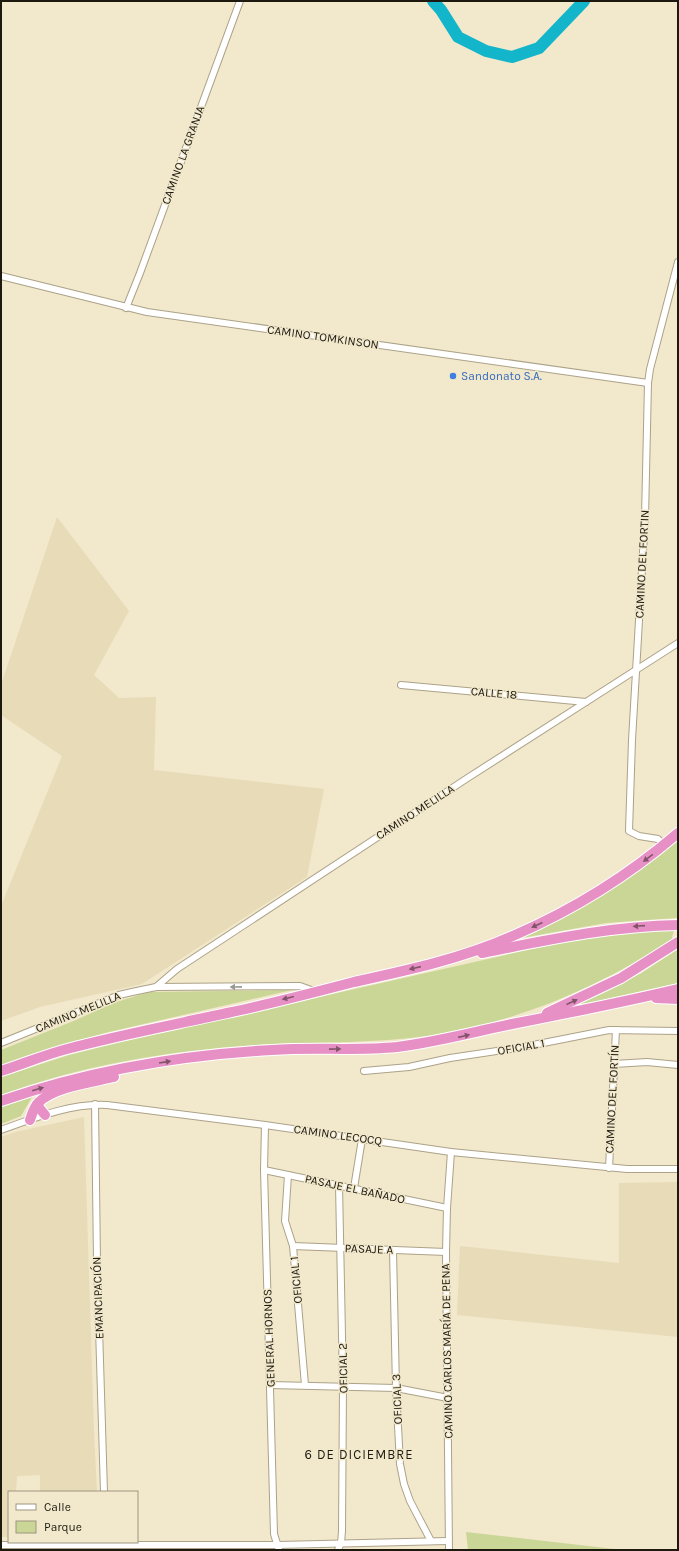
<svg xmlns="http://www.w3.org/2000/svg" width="679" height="1551" font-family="Karla,sans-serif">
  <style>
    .built { fill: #e8dbb8 }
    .green { fill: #c9d696 }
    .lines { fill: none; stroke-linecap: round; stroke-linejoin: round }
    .river { stroke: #12b5ca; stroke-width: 12 }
    .minor-casing { stroke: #aca288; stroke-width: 8 }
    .trunk-casing { stroke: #fff; stroke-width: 12 }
    .minor { stroke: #fff; stroke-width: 6 }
    .trunk { stroke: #e790c6; stroke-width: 10 }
    .oneway { fill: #82546a }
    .oneway2 { fill: #999893 }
    .shop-dot { fill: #3f7fe0; stroke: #f2e8cc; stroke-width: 1.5 }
    .labels { text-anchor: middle; stroke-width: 3; stroke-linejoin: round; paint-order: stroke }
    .street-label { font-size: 12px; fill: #1d190f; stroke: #f2e8cc }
    .shop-label { font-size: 12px; fill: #366cbe; stroke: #f2e8cc; text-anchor: start }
    .neighbourhood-label { font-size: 13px; letter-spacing: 1px; fill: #1d190f; stroke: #f2e8cc }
  </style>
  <rect width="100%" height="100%" fill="#f2e8cc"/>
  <!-- built -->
  <g class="built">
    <path d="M57,517L129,611L94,675L119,698L156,697L154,770L324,789L307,877L142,984L40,1007L1,1021V906L62,756L1,715V685Z"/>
    <path d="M84,1117L94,1432L97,1492H40V1475L17,1476L16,1492H9V1537H1V1137L15,1132Z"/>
    <path d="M678,1182V1337L457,1315L460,1246L619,1263V1183Z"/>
  </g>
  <!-- green -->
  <g class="green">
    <path d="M678,841V918L646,920L606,923L516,939C575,914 629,882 678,841Z"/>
    <path d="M657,931H674L672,937L673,939C598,988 516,1023 427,1036C376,1043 324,1042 273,1044C181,1049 87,1063 1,1095V1077L69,1055L121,1042L536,948L592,937Z"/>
    <path d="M678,949V983L589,1003L579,1004L640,974Z"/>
    <path d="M292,990L109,1032L64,1045L1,1065V1050L76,1020L113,1003L149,992Z"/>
    <path d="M32,1097L21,1116L1,1124V1107Z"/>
    <path d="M466,1532L623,1550H468Z"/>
  </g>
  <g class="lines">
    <!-- river -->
    <path class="river" d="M433,1L441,10L458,37L486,51L512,57L539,48L584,1"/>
    <!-- minor casing -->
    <g class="minor-casing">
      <g id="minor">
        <path d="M1,276L147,312L648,383"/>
        <path d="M126,308L140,273L240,1"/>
        <path d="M401,685L586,702"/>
        <path d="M664,845L658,839L639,836L629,831L632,740L645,518L648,383L650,369L678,262"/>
        <path d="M156,987L177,969L466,779L678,643"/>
        <path d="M1,1043L119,995L132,992L156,987L300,986L314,991"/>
        <path d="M614,1064L647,1062L678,1065"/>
        <path d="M364,1071L409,1067L450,1058L523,1047L609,1030L678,1031"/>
        <path d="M95,1104L97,1262L104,1492"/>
        <path d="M265,1125L264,1170L274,1534L279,1550"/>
        <path d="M1,1130C34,1118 71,1103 107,1105L265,1125L451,1152L627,1169H678"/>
        <path d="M609,1168L616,1030"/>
        <path d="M264,1170L447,1208"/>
        <path d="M288,1175L285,1221L293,1246L305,1385"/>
        <path d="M354,1188L362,1139"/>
        <path d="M293,1246L446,1252"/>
        <path d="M393,1250L396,1388L400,1464L404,1484L410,1501L431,1541"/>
        <path d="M270,1385L396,1388L448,1398"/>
        <path d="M1,1545H278L448,1541"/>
        <path d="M338,1550L341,1543L342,1531L343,1386L339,1185"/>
        <path d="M449,1550L446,1252L447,1208L451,1152"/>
      </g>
    </g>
    <!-- trunk casing -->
    <g class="trunk-casing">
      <g id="trunk">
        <path d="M482,953C547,940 612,926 678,925"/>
        <path d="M656,998L678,999"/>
        <path d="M547,1013L621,978L678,942"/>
        <path d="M1,1071C23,1064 44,1055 67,1049C119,1035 173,1025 227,1013C270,1004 312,993 354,982C409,970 464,958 515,935C575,909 629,875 678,833"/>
        <path d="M1,1101C88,1071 181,1055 272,1050C314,1047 356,1051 397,1047C437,1042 473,1032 512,1024C568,1013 623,1002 678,989"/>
        <path d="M37,1105L45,1115"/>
        <path d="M30,1120C32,1114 34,1107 38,1103C53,1087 93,1082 114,1077"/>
      </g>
    </g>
    <!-- minor -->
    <use href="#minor" class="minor"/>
    <!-- trunk -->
    <use href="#trunk" class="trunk"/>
  </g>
  <!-- one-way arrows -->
  <defs><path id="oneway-solid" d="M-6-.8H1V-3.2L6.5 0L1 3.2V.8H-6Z"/></defs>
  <g class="oneway">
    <use href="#oneway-solid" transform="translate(648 858) rotate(143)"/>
    <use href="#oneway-solid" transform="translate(537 925) rotate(155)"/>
    <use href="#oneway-solid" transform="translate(639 926) rotate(176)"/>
    <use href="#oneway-solid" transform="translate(415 968) rotate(167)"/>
    <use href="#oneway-solid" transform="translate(288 998) rotate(166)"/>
    <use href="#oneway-solid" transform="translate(572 1002) rotate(-24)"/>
    <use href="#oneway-solid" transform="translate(464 1036) rotate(-13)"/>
    <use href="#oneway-solid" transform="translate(335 1049) rotate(-1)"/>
    <use href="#oneway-solid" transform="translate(165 1062) rotate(-9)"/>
    <use href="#oneway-solid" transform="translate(38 1089) rotate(-16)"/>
  </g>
  <use class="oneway2" href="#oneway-solid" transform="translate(236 987) rotate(179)"/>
  <!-- markers -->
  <circle class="shop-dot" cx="453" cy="376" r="4"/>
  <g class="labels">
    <!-- street labels -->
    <g class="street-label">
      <text transform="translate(183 155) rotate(-70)" y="4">CAMINO LA GRANJA</text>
      <text transform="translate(323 337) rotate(8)" y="4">CAMINO TOMKINSON</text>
      <text transform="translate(642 564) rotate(-87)" y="4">CAMINO DEL FORTIN</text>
      <text transform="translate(494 693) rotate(5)" y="4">CALLE 18</text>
      <text transform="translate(415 812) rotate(-33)" y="4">CAMINO MELILLA</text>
      <text transform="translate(78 1012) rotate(-22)" y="4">CAMINO MELILLA</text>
      <text transform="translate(521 1047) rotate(-10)" y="4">OFICIAL 1</text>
      <text transform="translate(612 1099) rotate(-87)" y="4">CAMINO DEL FORTÍN</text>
      <text transform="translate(338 1135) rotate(8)" y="4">CAMINO LECOCQ</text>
      <text transform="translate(355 1189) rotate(12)" y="4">PASAJE EL BAÑADO</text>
      <text transform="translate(369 1249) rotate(2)" y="4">PASAJE A</text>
      <text transform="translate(296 1280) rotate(-95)" y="4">OFICIAL 1</text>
      <text transform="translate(98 1298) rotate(-92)" y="4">EMANCIPACIÓN</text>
      <text transform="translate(269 1338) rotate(-92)" y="4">GENERAL HORNOS</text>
      <text transform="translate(447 1351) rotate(-91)" y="4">CAMINO CARLOS MARÍA DE PENA</text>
      <text transform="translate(343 1368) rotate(-91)" y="4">OFICIAL 2</text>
      <text transform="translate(397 1399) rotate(-92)" y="4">OFICIAL 3</text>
    </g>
    <!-- shop labels -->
    <g class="shop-label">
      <text x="461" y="380">Sandonato S.A.</text>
    </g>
    <!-- neighbourhood labels -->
    <g class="neighbourhood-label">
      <text x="359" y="1459">6 DE DICIEMBRE</text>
    </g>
  </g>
  <!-- border -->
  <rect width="679" height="1551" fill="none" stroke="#1d190f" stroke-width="4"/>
  <!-- legend -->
  <rect x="8" y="1491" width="130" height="52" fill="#f2e8cc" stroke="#9d9580"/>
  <rect x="16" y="1504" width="20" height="6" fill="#ffffff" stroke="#9d9580"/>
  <text x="44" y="1511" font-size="12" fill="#1d190f">Calle</text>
  <rect x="16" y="1521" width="20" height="12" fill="#c9d696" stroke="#9d9580"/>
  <text x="44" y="1531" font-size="12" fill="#1d190f">Parque</text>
</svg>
